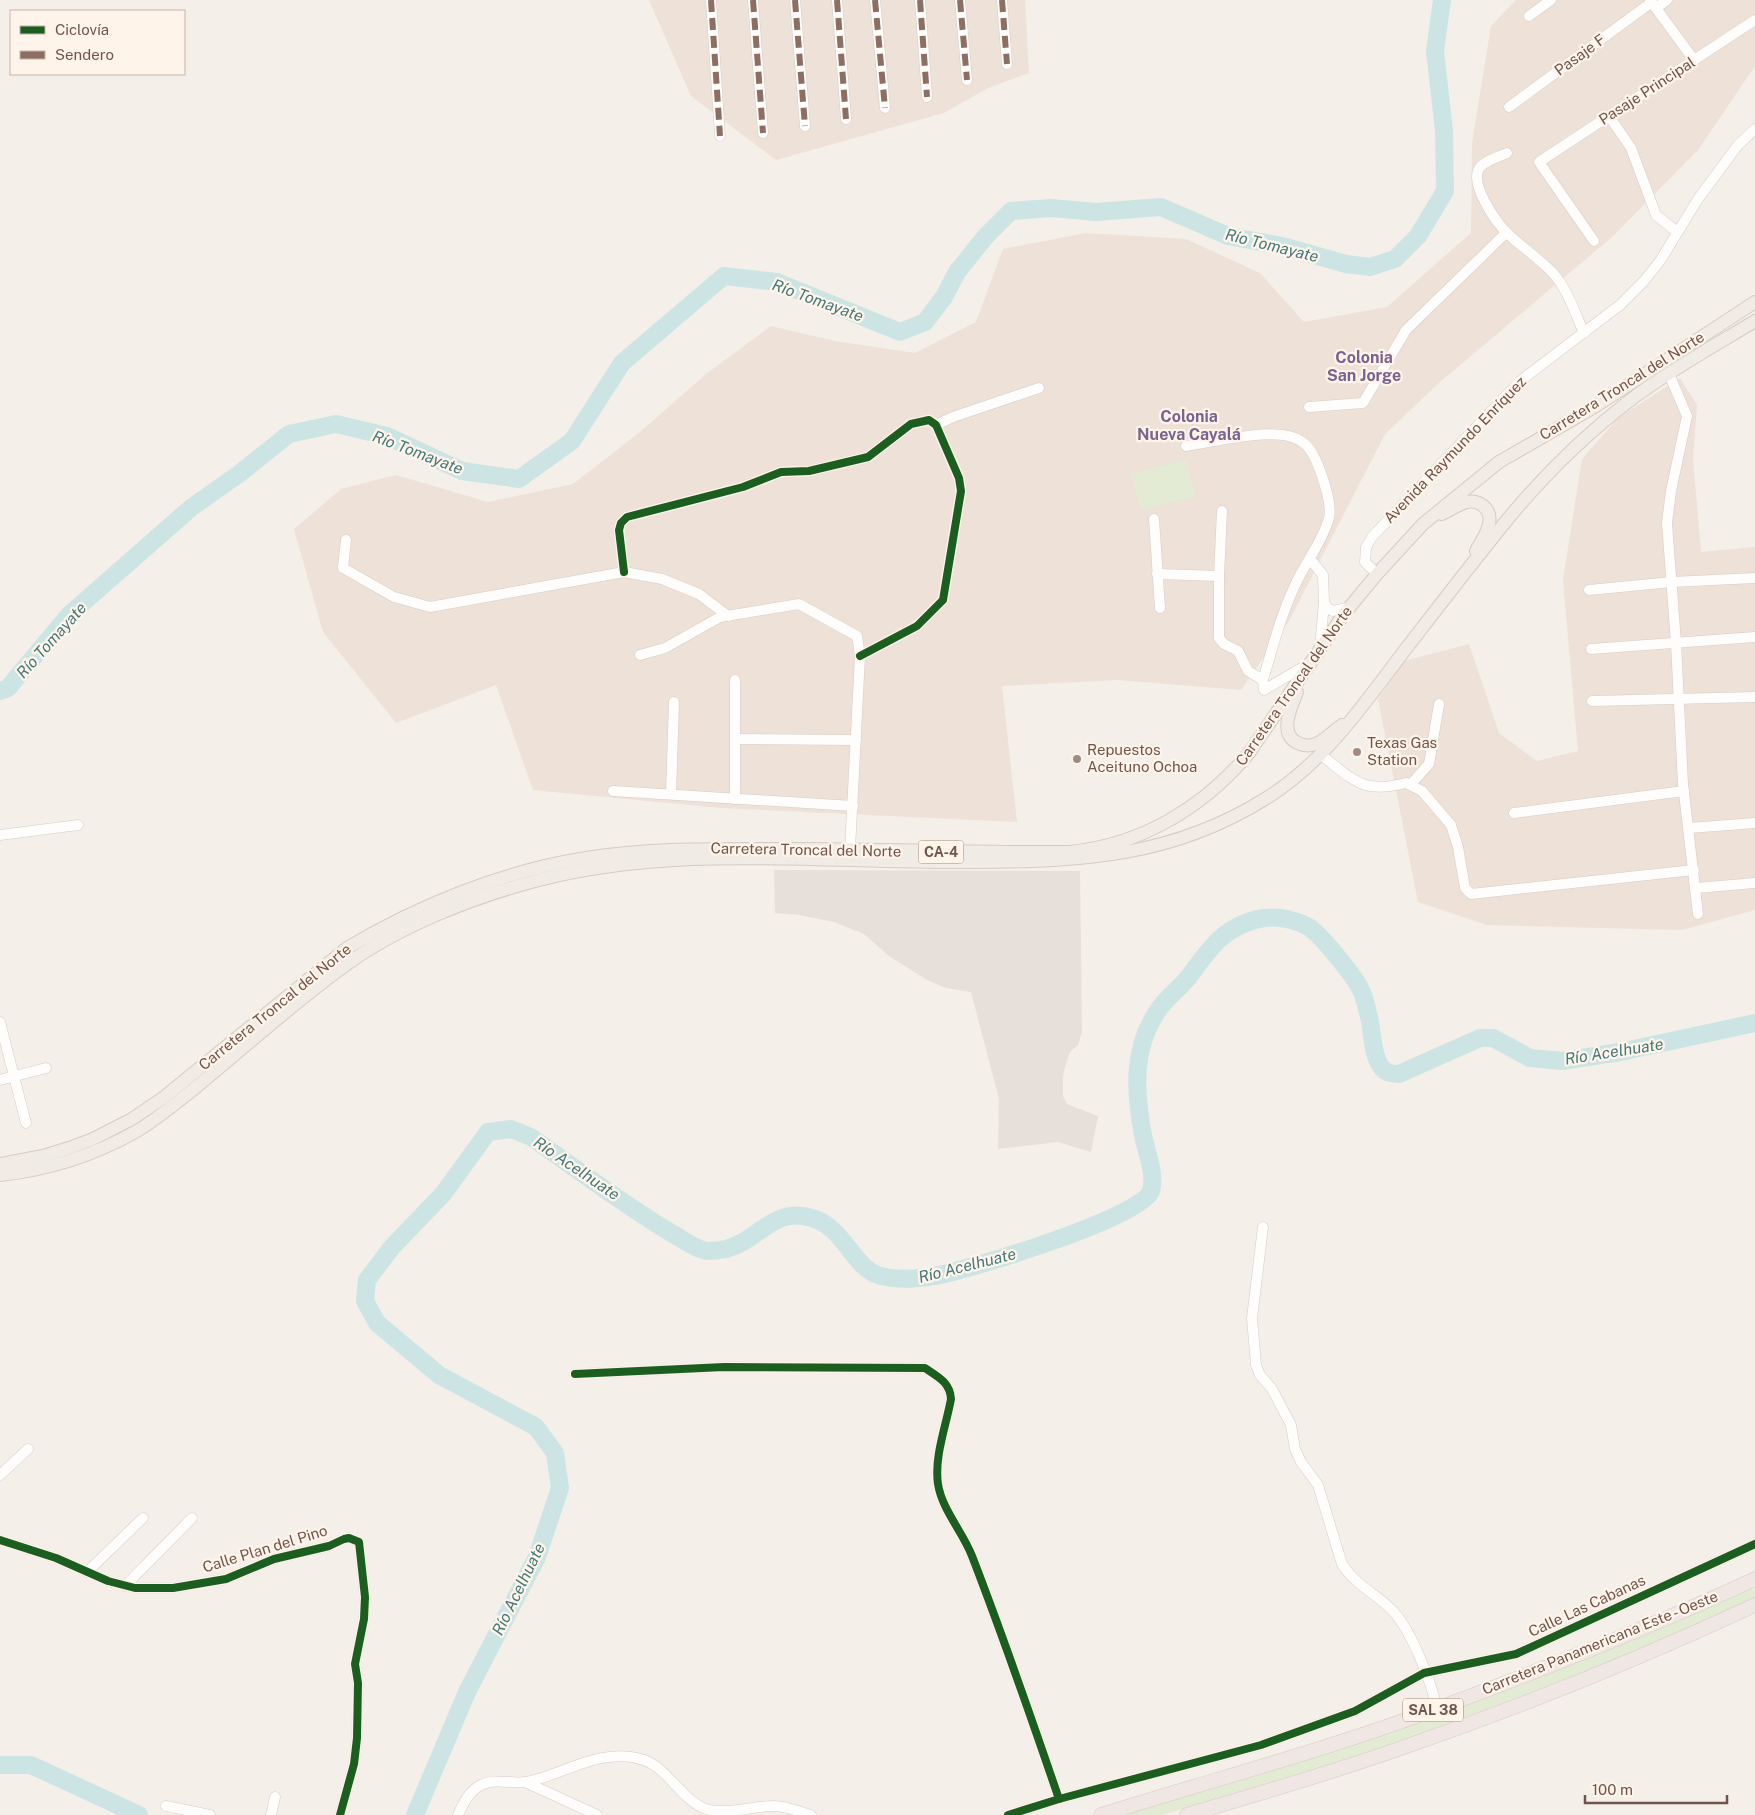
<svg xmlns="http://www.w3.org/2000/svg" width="1755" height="1815" font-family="'Public Sans',sans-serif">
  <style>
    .residential { fill: #eee1d7 }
    .industrial { fill: #e7dfda }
    .green { fill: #e4ebd5 }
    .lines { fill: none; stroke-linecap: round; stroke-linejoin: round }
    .river { stroke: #cce5e4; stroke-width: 18 }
    .minor-casing { stroke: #d4ccc7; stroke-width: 11 }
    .major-casing { stroke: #d4cac6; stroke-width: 14 }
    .highway-casing { stroke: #d4cac6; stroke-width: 15 }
    .minor { stroke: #fefdfc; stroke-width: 10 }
    .major { stroke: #f1ebe5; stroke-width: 12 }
    .highway { stroke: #f0e6e4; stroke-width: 14 }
    .quiet { stroke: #8d6e63; stroke-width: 6; stroke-dasharray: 12 6; stroke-linecap: butt }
    .cycleway-casing { stroke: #fef4ea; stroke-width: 11 }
    .cycleway { stroke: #1b5e20; stroke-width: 8 }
    .poi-dot { fill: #9f8b83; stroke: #fef4ea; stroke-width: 2 }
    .labels { text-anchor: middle; stroke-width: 4.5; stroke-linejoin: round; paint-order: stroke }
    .shield { fill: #fef4ea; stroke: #9b857b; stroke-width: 1 }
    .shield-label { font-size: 14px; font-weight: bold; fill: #71554c }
    .street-label { font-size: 15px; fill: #71554c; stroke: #fef4ea }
    .poi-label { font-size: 15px; fill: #71554c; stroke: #fef4ea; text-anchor: start }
    .water-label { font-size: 16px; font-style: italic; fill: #44797c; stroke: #fef4ea }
    .neighbourhood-label { font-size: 16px; font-weight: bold; fill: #7a648d; stroke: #fef4ea }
  </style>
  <rect width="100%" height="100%" fill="#f5efe9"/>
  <!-- residential -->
  <g class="residential">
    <path d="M649,0H1025L1029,73L988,88L944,113L776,160L691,96Z"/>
    <path d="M1516,0H1755V66L1698,150L1612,237L1440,382L1385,434L1289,621L1241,690L1118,680L1002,686L1017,822L721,808L533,790L496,685L396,723L323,632L294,529L341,489L396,475L488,502L573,484L640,432L706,374L771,326L835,341L915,353L976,322L1003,249L1086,233L1186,239L1260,273L1304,322L1387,307L1471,233L1472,143L1491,26Z"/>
    <path d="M1680,378L1697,405L1693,459L1701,552L1755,547V910L1682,930L1487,925L1418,902L1378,699L1404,661L1469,644L1499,733L1537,761L1578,751L1563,580L1582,459L1618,418Z"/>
  </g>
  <!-- industrial -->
  <path class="industrial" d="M774,870L1080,871L1082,1032L1078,1045L1070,1052L1066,1063L1063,1076V1096L1067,1104L1098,1116L1091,1152L1058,1142L998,1149L999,1099L971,992L946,988L927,980L889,956L864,934L834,922L799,915L775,913Z"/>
  <!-- green -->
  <g class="green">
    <path d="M1186,460L1195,497L1141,510L1132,474Z"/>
    <path d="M1752,1588L1755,1591V1599L1604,1665L1390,1746L1304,1774L1162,1815H1116L1206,1788Z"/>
  </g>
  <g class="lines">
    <!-- river -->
    <g class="river">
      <path d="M0,691L8,688L69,615L192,507L239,474L289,434L336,424L387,436L462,471L519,479L572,441L622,363L724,276L777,282L900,332L925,322L944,297L957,272L986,236L1011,211L1051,208L1096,212L1161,207L1228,236L1282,246L1346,264L1370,267L1395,259L1418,236L1445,191L1444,131L1435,51L1442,0"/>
      <path d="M0,1765H31L139,1815"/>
      <path d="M415,1815L467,1692L537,1557L560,1488L555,1453L536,1427L439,1375L377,1323L365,1301L367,1280L392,1247L443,1194L488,1132L511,1129L531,1137C578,1170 624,1205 673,1234C684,1240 695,1249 707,1251C713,1251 721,1250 726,1249C760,1240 773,1206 812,1218C844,1227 853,1267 878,1275C896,1281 916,1279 934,1276C966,1271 1143,1217 1151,1191C1156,1175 1146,1151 1143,1135C1135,1093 1132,1049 1157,1012C1166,997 1181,988 1191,974C1211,946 1227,924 1264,918C1279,916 1293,919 1307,926C1320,933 1353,975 1360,988C1364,995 1366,1005 1368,1013C1373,1029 1371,1054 1382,1068C1386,1073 1392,1074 1399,1074L1480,1038H1493L1530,1058L1562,1061L1620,1052L1755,1023"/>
    </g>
    <!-- minor casing -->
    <g class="minor-casing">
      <g id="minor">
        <path d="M711,0L720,136"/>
        <path d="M753,0L763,133"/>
        <path d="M795,0L805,126"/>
        <path d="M837,0L846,119"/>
        <path d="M875,0L885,108"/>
        <path d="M920,0L927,97"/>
        <path d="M960,0L967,80"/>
        <path d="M1002,0L1007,64"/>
        <path d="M1650,0L1694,60"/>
        <path d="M1656,8L1667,0"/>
        <path d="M1529,16L1551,0"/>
        <path d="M1509,107L1652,2"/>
        <path d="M1609,116L1631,148L1656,215L1677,232"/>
        <path d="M1507,153C1499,157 1486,160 1480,167C1468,182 1496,223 1508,234C1522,247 1538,258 1552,272C1567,288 1575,313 1584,333"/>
        <path d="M1594,241L1539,162L1755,20"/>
        <path d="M1669,374L1687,416L1671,491L1667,523L1676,643L1683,784L1698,914"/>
        <path d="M1309,407L1363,403L1406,330L1506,233"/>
        <path d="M936,425L953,417L1039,388"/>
        <path d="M1186,446C1213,442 1263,430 1288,436C1294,437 1300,440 1305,444C1317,454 1333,503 1329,518C1323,540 1308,559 1298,579C1282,611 1273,646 1263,680L1264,690L1308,664"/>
        <path d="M1222,511L1219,576V638L1224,644L1238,651L1248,671L1263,680"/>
        <path d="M1154,519L1160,608"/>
        <path d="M346,540L343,568L394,597L430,607L624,572L662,579L699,594L728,616"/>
        <path d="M1310,559L1323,575L1324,602L1320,648"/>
        <path d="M624,572L619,530L621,523L627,517L743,487L781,472L809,471L868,457L911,424L929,420L936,425L959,478L961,491L943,600L917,626L860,656"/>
        <path d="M1157,574L1219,576"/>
        <path d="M1377,574L1365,562L1366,547L1372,537L1520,381L1620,305L1644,281L1660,261L1698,199L1738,145L1755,129"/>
        <path d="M1589,590L1672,582L1755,578"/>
        <path d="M1324,602L1327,608L1333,611L1350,607"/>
        <path d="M1591,649L1755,637"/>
        <path d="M640,655L665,648L720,617L799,604L857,636L860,656L850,849"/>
        <path d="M735,680V799"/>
        <path d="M1592,701L1755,697"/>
        <path d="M736,739L856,740"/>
        <path d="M1321,755C1355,781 1362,794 1406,783L1422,791L1451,825L1458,847L1465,888L1471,894L1694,870"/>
        <path d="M1411,784L1429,764L1439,704"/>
        <path d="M613,791L853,806"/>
        <path d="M671,794L674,702"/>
        <path d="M1514,813L1684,791"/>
        <path d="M1689,828L1755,823"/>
        <path d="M0,835L78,825"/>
        <path d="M1696,888L1755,883"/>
        <path d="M0,1022L26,1123"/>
        <path d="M0,1080L46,1068"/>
        <path d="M1263,1227L1252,1318L1256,1365L1260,1375L1272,1389L1291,1425L1295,1449L1301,1462L1318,1485L1342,1564C1355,1585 1377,1594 1393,1611C1412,1632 1431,1681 1437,1709"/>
        <path d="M575,1374L724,1367L925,1368C938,1377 950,1382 951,1399C946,1426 934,1457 938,1484C942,1510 963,1532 972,1556C1003,1636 1031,1717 1059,1799"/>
        <path d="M0,1475L28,1449"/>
        <path d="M0,1540L56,1558L108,1581L135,1588H173L226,1579L274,1559L329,1546L344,1539L349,1538L359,1542L365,1597L364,1619L355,1664L358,1683L357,1738L354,1764L340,1815"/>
        <path d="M87,1572L143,1518"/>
        <path d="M125,1586L192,1518"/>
        <path d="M525,1782L597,1815"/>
        <path d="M166,1806L210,1815"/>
        <path d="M271,1815L275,1797"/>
        <path d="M458,1815C463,1804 469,1791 481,1785C495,1778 511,1784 526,1782C564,1775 601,1746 644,1760C669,1769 681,1800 706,1809C727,1815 753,1806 774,1806C786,1806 800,1812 811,1815"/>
        <path d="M1008,1815L1059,1799L1261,1745L1355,1711L1424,1673L1516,1654L1755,1544"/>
      </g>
    </g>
    <!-- major casing -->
    <g class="major-casing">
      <g id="major">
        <path d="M1442,514C1450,510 1459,504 1467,502C1472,501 1478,502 1482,505C1499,517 1483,538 1476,551"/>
        <path d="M1297,692C1291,707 1277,736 1300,744C1305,746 1311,746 1316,744C1325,740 1333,731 1342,725"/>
        <path d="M0,1164L43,1156L69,1148L93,1139L132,1119L163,1098L347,948C419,905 503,871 586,858C648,848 709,849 771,849C870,848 970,853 1069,852C1141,845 1203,808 1249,753L1344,614L1377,574L1423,524L1499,462L1596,406L1755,302"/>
        <path d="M0,1175C47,1170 95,1155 137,1131C157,1119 176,1103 195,1088C245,1047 294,1002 347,964C400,926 471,898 535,881C679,843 830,864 977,862C1083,861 1172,857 1265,799C1325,762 1363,705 1405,650C1439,606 1472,563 1507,520C1544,475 1587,433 1633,398C1672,369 1714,346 1755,321"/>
      </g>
    </g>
    <!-- highway casing -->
    <g class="highway-casing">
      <g id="highway">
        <path d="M1101,1815C1212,1780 1326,1750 1436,1709C1544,1669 1651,1627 1755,1579"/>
        <path d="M1187,1815C1260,1793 1335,1772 1407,1746C1526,1705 1641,1658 1755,1605"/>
      </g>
    </g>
    <!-- minor -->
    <use href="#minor" class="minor"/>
    <!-- major -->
    <use href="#major" class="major"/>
    <!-- highway -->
    <use href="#highway" class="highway"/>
    <!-- quiet -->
    <g class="quiet">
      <path d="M711,0L720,136"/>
      <path d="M753,0L763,133"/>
      <path d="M795,0L805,126"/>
      <path d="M837,0L846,119"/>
      <path d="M875,0L885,108"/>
      <path d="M920,0L927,97"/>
      <path d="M960,0L967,80"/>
      <path d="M1002,0L1007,64"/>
    </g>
    <!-- cycleway casing -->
    <g class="cycleway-casing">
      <g id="cycleway">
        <path d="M624,572L619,530L621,523L627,517L743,487L781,472L809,471L868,457L911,424L929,420L936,425L959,478L961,491L943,600L917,626L860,656"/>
        <path d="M575,1374L724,1367L925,1368C938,1377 950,1382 951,1399C946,1426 934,1457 938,1484C942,1510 963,1532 972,1556C1003,1636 1031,1717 1059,1799"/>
        <path d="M0,1540L56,1558L108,1581L135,1588H173L226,1579L274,1559L329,1546L344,1539L349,1538L359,1542L365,1597L364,1619L355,1664L358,1683L357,1738L354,1764L340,1815"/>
        <path d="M1008,1815L1059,1799L1261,1745L1355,1711L1424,1673L1516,1654L1755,1544"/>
      </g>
    </g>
    <!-- cycleway -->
    <use href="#cycleway" class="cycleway"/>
  </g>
  <!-- markers -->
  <g class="poi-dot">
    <circle cx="1357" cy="752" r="5"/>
    <circle cx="1077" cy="759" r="5"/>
  </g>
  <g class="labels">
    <!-- shield labels -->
    <g class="shield">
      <rect x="918.5" y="840.5" width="45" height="23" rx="4"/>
      <rect x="1403" y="1698.5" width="60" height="23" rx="4"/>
    </g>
    <g class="shield-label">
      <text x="941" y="857">CA-4</text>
      <text x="1433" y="1715">SAL 38</text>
    </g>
    <!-- street labels -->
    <g class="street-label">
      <text transform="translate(1580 55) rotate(-36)" y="5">Pasaje F</text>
      <text transform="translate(1647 91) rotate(-33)" y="5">Pasaje Principal</text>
      <text transform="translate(1622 386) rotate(-32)" y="5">Carretera Troncal del Norte</text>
      <text transform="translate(1455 450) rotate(-46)" y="5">Avenida Raymundo Enríquez</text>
      <text transform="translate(1294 686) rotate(-55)" y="5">Carretera Troncal del Norte</text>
      <text transform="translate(806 850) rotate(1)" y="5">Carretera Troncal del Norte</text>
      <text transform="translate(275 1007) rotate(-39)" y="5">Carretera Troncal del Norte</text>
      <text transform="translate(265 1549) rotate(-17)" y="5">Calle Plan del Pino</text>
      <text transform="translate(1587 1606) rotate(-25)" y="5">Calle Las Cabanas</text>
      <text transform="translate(1600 1643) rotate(-22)" y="5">Carretera Panamericana Este - Oeste</text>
    </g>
    <!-- poi labels -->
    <g class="poi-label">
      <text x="1367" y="748">Texas Gas<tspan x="1367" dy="17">Station</tspan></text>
      <text x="1087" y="755">Repuestos<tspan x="1087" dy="17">Aceituno Ochoa</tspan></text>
    </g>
    <!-- water labels -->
    <g class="water-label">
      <text transform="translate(1272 245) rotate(14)" y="6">Río Tomayate</text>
      <text transform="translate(818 300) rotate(20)" y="6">Río Tomayate</text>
      <text transform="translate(418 452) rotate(21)" y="6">Río Tomayate</text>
      <text transform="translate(51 640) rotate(-48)" y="6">Río Tomayate</text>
      <text transform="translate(1614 1051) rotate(-9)" y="6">Río Acelhuate</text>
      <text transform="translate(577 1168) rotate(34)" y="6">Río Acelhuate</text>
      <text transform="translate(967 1265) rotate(-14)" y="6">Río Acelhuate</text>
      <text transform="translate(518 1589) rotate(-64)" y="6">Río Acelhuate</text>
    </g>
    <!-- neighbourhood labels -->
    <g class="neighbourhood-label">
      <text x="1364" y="363">Colonia<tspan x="1364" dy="18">San Jorge</tspan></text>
      <text x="1189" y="422">Colonia<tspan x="1189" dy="18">Nueva Cayalá</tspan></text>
    </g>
  </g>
  <!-- legend -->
  <rect x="10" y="10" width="175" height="65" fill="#fef4ea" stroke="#c6b4ab"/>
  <rect x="20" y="26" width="25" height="8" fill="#1b5e20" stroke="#c6b4ab"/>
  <text x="55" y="35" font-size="15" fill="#71554c">Ciclovía</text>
  <rect x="20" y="51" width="25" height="8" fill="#8d6e63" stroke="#c6b4ab"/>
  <text x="55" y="60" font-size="15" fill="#71554c">Sendero</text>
  <!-- scale -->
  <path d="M1585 1795v8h142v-8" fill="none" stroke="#71554c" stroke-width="2.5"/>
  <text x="1592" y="1795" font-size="15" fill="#71554c" stroke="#fef4ea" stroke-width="4" paint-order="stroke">100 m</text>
</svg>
